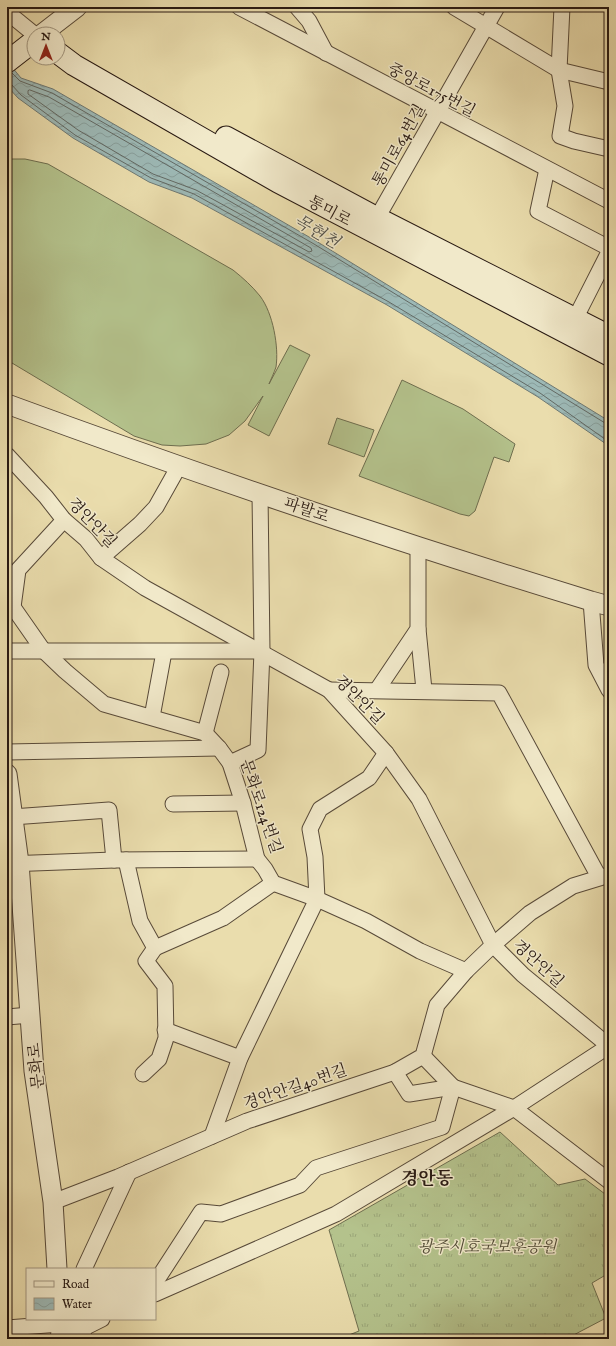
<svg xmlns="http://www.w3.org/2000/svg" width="616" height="1346" font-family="'IM FELL English','Noto Serif KR',serif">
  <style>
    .grass { fill: url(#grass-tufts); stroke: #6e6e4f }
    .garden { fill: #b4c28c; stroke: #6e6e4f }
    .water { fill: url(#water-waves); stroke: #6e7974 }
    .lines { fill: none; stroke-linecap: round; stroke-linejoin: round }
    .shore { stroke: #626964; stroke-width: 1 }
    .minor-casing { stroke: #584a39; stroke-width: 17 }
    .tertiary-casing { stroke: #584a39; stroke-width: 21 }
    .secondary-casing { stroke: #281912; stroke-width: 23 }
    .minor { stroke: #f1e9ca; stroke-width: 15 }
    .tertiary { stroke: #f1e9ca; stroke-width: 19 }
    .secondary { stroke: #f1e9ca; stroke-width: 21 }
    .labels { text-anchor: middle; stroke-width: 3; stroke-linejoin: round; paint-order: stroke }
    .street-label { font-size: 16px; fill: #281912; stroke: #f1e9ca }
    .park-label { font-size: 16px; font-style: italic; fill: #524c37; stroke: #f1e9ca }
    .water-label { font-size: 17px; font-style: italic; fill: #51514b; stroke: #f1e9ca }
    .quarter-label { font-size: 18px; font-weight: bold; fill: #281912; stroke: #f1e9ca }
  </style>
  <defs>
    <pattern id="grass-tufts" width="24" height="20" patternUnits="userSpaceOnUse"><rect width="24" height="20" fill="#b4c28c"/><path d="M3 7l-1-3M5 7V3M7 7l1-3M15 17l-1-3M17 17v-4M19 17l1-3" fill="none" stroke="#9ba678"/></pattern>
    <pattern id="water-waves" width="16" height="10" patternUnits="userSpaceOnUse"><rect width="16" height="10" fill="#9db9b6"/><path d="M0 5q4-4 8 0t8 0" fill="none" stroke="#879e9b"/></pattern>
  </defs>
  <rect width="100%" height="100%" fill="#eaddad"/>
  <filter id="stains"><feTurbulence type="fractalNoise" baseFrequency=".005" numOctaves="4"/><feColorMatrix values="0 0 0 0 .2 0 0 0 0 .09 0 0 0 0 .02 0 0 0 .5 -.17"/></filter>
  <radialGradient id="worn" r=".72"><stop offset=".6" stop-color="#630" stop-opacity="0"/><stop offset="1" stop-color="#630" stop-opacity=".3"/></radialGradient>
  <!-- grass -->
  <path class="grass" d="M500,1132L558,1185L585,1179L609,1197V1273L592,1283L606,1318L566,1339H339L359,1331L329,1230Z"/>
  <!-- garden -->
  <g class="garden">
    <path d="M7,159H25L48,164L233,270C243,278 252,286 260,296C273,313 279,347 276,367C274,373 271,379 269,384L290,345L310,355L269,436L248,425L263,396L245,421L229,435L206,444L180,446L162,445L134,436L7,360Z"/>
    <path d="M402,380L463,409L515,444L509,462L494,457L475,511L469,516L460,514L359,476Z"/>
    <path d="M337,418L374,430L364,457L328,444Z"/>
  </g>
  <!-- water -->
  <path class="water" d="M7,61L21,78L53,89L316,241L609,421V446L538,397L387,305L192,198L149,182L73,138L18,98L7,86Z"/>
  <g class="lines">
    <!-- shore -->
    <g class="shore">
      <path d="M11,72L20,81L52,93L314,244L605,423L609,424"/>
      <path d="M7,83L11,84L21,95L75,135L151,178L194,194L389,302L540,393L609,442"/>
      <path d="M30,90L49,97L311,248L312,251L309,252L196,190L153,174L78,130L28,94V91Z"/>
    </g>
    <!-- minor casing -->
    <g class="minor-casing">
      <g id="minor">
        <path d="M239,7L609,201"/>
        <path d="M297,7L309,21L326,53"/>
        <path d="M454,7L559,70L609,82"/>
        <path d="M562,7L559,70L565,106L560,136L574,141L609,149"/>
        <path d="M7,12L34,34"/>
        <path d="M547,169L538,211L609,248"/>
        <path d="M377,218L497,7"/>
        <path d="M575,319L609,252"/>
        <path d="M7,455L46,497L64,520L86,539L101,558L145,588L329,690L386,753L419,799L493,945L523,975L609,1046"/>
        <path d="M101,558L140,524L156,507L179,466"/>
        <path d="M591,601L596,665L609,690"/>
        <path d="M7,602L13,607L43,650L65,671L104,704L205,733L219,748L230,763L243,803L257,859L265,869L273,883L317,899L366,921L420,951L466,971"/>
        <path d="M13,607L18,570L64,520"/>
        <path d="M418,629L424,690"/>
        <path d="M7,651H259"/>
        <path d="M329,690L499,693L599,877"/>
        <path d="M377,690L418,629V547"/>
        <path d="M152,717L164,652"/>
        <path d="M205,733L221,672"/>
        <path d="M7,752L219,748"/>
        <path d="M230,763L258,750L262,651L260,493"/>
        <path d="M173,804L243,803"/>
        <path d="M12,817L109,810L114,860"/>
        <path d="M126,860L140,921L155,948L223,918L273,883"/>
        <path d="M7,864L114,860L257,859"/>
        <path d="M7,1017L30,1015"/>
        <path d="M165,1030L240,1058"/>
        <path d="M395,1072L409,1094L453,1087L514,1108L609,1181"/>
        <path d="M143,1074L159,1059L166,1038L165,986L146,961L155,948"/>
        <path d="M212,1136L240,1058L317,899L315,857L310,829L320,809L369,778L386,753"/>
        <path d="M53,1202L118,1177L247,1121L395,1072L423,1056L437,1005L466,971L493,945L530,913L573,886L609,875"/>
        <path d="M84,1269L129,1172"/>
        <path d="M155,1283L201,1212L221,1214L300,1185L316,1168L442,1127L453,1087L423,1056"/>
        <path d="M155,1294L336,1214L514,1108L609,1046"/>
        <path d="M7,1328L60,1324L86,1327L102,1319"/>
        <path d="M58,1339L60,1324L62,1319"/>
      </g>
    </g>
    <!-- tertiary casing -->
    <g class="tertiary-casing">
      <g id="tertiary">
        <path d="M42,34L77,7"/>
        <path d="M7,404C200,475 394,541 591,601L609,606"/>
        <path d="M7,774L19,863L34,1071L53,1202L57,1269"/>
        <path d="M60,1319V1324L83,1339"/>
      </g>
    </g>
    <!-- secondary casing -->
    <g class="secondary-casing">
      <g id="secondary">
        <path d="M58,53L74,65L278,182L609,355"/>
        <path d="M7,62L34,41"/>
        <path d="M226,137L377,218L609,336"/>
      </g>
    </g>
    <!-- minor -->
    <use href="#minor" class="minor"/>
    <!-- tertiary -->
    <use href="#tertiary" class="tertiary"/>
    <!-- secondary -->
    <use href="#secondary" class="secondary"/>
  </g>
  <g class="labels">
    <!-- street labels -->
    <g class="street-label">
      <text transform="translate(432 89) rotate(28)" y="6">중앙로175번길</text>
      <text transform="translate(398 145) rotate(-61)" y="6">통미로64번길</text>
      <text transform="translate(330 210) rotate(28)" y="6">통미로</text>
      <text transform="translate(307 509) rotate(19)" y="6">파발로</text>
      <text transform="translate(93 522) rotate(46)" y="6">경안안길</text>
      <text transform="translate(360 699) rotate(45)" y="6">경안안길</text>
      <text transform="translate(262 806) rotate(71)" y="6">문화로124번길</text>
      <text transform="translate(539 963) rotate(42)" y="6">경안안길</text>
      <text transform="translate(35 1066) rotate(-96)" y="6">문화로</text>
      <text transform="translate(295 1086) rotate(-19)" y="6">경안안길40번길</text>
    </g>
    <!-- park labels -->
    <g class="park-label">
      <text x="487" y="1252">광주시호국보훈공원</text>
    </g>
    <!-- water labels -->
    <g class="water-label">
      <text transform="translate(317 231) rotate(31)" y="6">목현천</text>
    </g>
    <!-- quarter labels -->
    <g class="quarter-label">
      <text x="427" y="1184">경안동</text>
    </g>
  </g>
  <!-- margin -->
  <rect width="616" height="1346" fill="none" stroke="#eaddad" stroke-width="24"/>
  <rect x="8" y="8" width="600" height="1330" fill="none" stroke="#281912" stroke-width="2"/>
  <rect x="12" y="12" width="592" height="1322" fill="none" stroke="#281912"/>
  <!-- legend -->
  <rect x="26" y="1268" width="130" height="52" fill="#f1e9ca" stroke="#a19680"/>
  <rect x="34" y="1281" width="20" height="6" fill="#f1e9ca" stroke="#a19680"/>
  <text x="62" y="1288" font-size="12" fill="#281912">Road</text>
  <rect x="34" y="1298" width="20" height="12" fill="url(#water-waves)" stroke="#a19680"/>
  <text x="62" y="1308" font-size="12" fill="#281912">Water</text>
  <!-- north arrow -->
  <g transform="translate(46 46)"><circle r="19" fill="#f1e9ca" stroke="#a19680"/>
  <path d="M0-3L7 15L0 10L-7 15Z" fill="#8f2418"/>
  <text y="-6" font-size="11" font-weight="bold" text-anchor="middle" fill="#281912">N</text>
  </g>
  <rect width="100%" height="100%" filter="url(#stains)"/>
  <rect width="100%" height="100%" fill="url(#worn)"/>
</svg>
